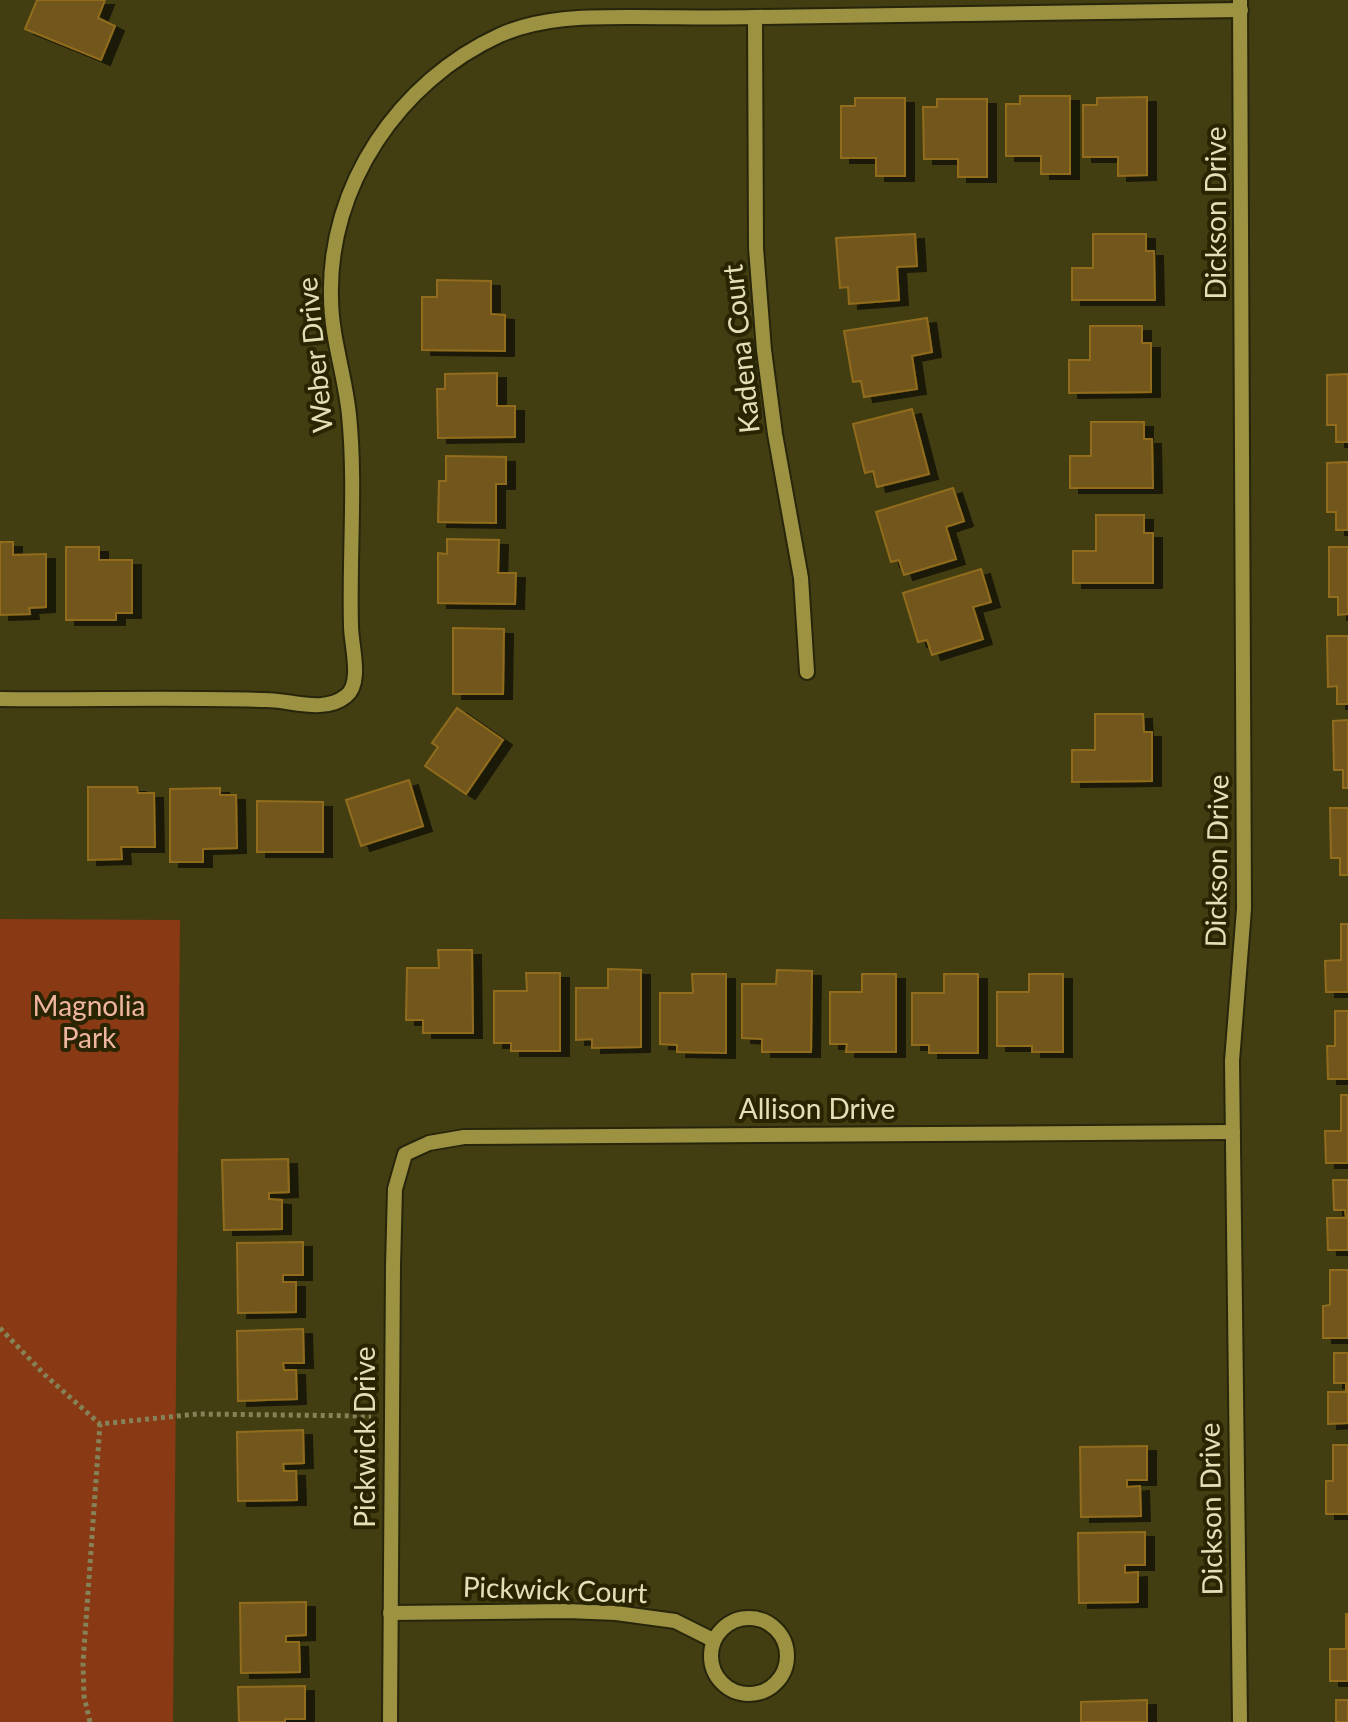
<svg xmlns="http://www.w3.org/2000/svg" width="1348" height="1722" font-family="Lato,sans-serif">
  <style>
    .green { fill: #893913 }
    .building { fill: #72571c; stroke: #906c1c; stroke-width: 2; filter: url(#shadow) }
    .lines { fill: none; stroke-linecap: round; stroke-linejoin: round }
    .minor-casing { stroke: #27250b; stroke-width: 18 }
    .path { stroke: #868258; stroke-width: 5; stroke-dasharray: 4 4; stroke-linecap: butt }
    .minor { stroke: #9c9241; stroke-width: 14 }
    .labels { text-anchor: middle; stroke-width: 8; stroke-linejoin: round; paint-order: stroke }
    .street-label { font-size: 28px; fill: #e3e0b8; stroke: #292502 }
    .park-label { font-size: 28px; fill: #f0b59e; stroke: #292502 }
  </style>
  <defs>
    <filter id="shadow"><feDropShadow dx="9" dy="5" stdDeviation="0" flood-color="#0009"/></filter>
  </defs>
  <rect width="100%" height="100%" fill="#433e12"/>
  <!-- green -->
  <path class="green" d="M0,919L180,920L173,1722H0Z"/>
  <!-- building -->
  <g class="building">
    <path d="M37,0H105L98,18L115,26L101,60L25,29Z"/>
    <path d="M1020,96H1070V174H1041V156H1006V104H1020Z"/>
    <path d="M1147,97V175L1118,176V157H1083V105H1097V98Z"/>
    <path d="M855,98H905V176H876V158H841V106H855Z"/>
    <path d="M937,99H987V177H958V159H924L923,107H937Z"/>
    <path d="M915,234L917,266L897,267L899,300L849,304L848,287L840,288L836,238Z"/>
    <path d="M1093,234H1146V251H1154L1155,300H1072V268H1093Z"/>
    <path d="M437,280L491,281V314L505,315V351L422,350V297H437Z"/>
    <path d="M927,318L932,352L912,356L917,389L864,397L861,381L853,382L844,331Z"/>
    <path d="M1090,326H1142V343H1151V392L1069,393V360H1090Z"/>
    <path d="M497,373V406H515V437L438,438L437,389H445V374Z"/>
    <path d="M1348,374V442H1336V425H1327V375Z"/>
    <path d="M912,409L929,474L877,487L873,471L865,473L853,424Z"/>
    <path d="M1091,422H1144V439H1152L1153,488H1070V456H1091Z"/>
    <path d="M446,456L506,457V484H496V523L438,522L439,481H446Z"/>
    <path d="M1348,462V530H1336V512H1327V463Z"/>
    <path d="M953,488L964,521L946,527L956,559L904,575L899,560L891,562L876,512Z"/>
    <path d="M1096,515H1144V533H1153V583H1073V551H1096Z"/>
    <path d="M447,539L499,540L498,573H516L515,604L438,603V553L447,554Z"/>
    <path d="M0,542H13V555L46,554V607L29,608L30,614L0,615Z"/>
    <path d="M66,547H99V560H132V613H116V620H66Z"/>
    <path d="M1329,547H1348V614L1338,615V597H1329Z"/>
    <path d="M981,569L991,602L973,607L983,639L932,655L927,640L918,642L903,593Z"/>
    <path d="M453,628L504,629L503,694H453Z"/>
    <path d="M1327,636H1348V704H1337V686L1328,687Z"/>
    <path d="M457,708L503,740L466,794L425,766L438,747L432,743Z"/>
    <path d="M1095,714H1143L1144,732H1152V781L1072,782V750H1095Z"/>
    <path d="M1348,720V788H1343V770H1334L1333,721Z"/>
    <path d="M409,780L423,826L361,846L346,800Z"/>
    <path d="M88,787H137L138,793H154L155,847H121L122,859L88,860Z"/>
    <path d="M220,788V795H236L237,848L203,849V862H170V789Z"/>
    <path d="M257,801L323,802V852H257Z"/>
    <path d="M1330,808H1348V875H1340V858H1331Z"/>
    <path d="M1341,924H1348V992H1326L1325,961L1341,960Z"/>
    <path d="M438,950H472L473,1033H423V1020H406L407,968H439Z"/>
    <path d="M608,969L641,970V1047L592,1048V1039L576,1040V988H608Z"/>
    <path d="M777,970L812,971L811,1052H762V1039L742,1038V984H776Z"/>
    <path d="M526,973H560V1051H511V1043H494V991H527Z"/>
    <path d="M692,974H726V1053L677,1052V1045L660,1044V993H693Z"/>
    <path d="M862,974H896V1052H846L847,1044H830V992H862Z"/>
    <path d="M944,974H978V1053H929V1045H912V993H944Z"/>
    <path d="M1029,974H1063V1052H1032V1046H997V992H1029Z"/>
    <path d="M1335,1011H1348V1079H1328L1327,1046H1335Z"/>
    <path d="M1341,1095H1348V1163H1326L1325,1131H1341Z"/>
    <path d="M288,1159L289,1192L269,1193V1199L282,1200V1229L224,1230L222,1160Z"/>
    <path d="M1333,1180H1348V1250H1328L1327,1218H1346L1345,1210H1334Z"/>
    <path d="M303,1242V1275H283V1282H296V1312L238,1313L237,1243Z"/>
    <path d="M1330,1270H1348V1338H1323V1306L1330,1305Z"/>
    <path d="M303,1329L304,1363H283L284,1370H296L297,1399L238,1401L237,1331Z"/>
    <path d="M1334,1353H1348V1423L1328,1424V1392H1346V1383H1334Z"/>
    <path d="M303,1430L304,1463L283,1464L284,1471H296L297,1500L238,1501L237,1432Z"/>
    <path d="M1333,1445H1348V1514H1326V1481H1333Z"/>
    <path d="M1147,1446V1480H1127V1487L1140,1486L1141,1516L1081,1517L1080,1447Z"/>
    <path d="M1145,1532V1565H1125V1573L1138,1572V1602L1079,1603L1078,1533Z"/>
    <path d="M306,1602V1635L286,1636V1642H299L300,1672L241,1673L240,1603Z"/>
    <path d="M1346,1614H1348V1681H1330V1649H1346Z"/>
    <path d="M305,1686V1719H285V1722H239L238,1687Z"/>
    <path d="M1147,1700V1722H1081V1702Z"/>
    <rect x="1336" y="1700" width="12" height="22"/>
  </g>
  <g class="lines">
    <!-- minor casing -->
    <g class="minor-casing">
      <g id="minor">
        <path d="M755,17L756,248L764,350L775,434L801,578L807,672"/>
        <path d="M0,699C89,700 178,697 266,700C291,700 324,714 346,696C363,683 351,645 351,626C349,556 356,485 349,415C345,375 331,337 331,297C328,186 399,81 500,35C543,16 589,17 635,17C675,17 714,18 754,17C916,16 1078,12 1241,10"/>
        <path d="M390,1613L567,1611L616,1613L675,1621L713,1640"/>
        <circle cx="749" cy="1656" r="38"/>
        <path d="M390,1722L393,1266L395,1189L405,1154L429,1143L464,1137L1233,1132"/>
        <path d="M1240,1722L1232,1061L1244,909L1240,0"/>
      </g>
    </g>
    <!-- path -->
    <g class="path">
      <path d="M0,1328L45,1375L100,1424L197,1414L371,1416"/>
      <path d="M90,1722L84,1696L83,1663L100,1424"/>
    </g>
    <!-- minor -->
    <use href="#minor" class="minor"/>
  </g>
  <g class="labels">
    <!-- street labels -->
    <g class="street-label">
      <text transform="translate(1216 213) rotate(-90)" y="10">Dickson Drive</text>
      <text transform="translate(741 349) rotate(-96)" y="10">Kadena Court</text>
      <text transform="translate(315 355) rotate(-96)" y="10">Weber Drive</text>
      <text transform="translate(1217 861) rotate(-89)" y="10">Dickson Drive</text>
      <text x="817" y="1119">Allison Drive</text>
      <text transform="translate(365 1437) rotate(-90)" y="10">Pickwick Drive</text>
      <text transform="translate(1211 1509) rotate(-91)" y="10">Dickson Drive</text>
      <text transform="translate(555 1590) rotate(2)" y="10">Pickwick Court</text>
    </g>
    <!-- park labels -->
    <g class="park-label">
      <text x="89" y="1016">Magnolia<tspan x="89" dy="32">Park</tspan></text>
    </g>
  </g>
</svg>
